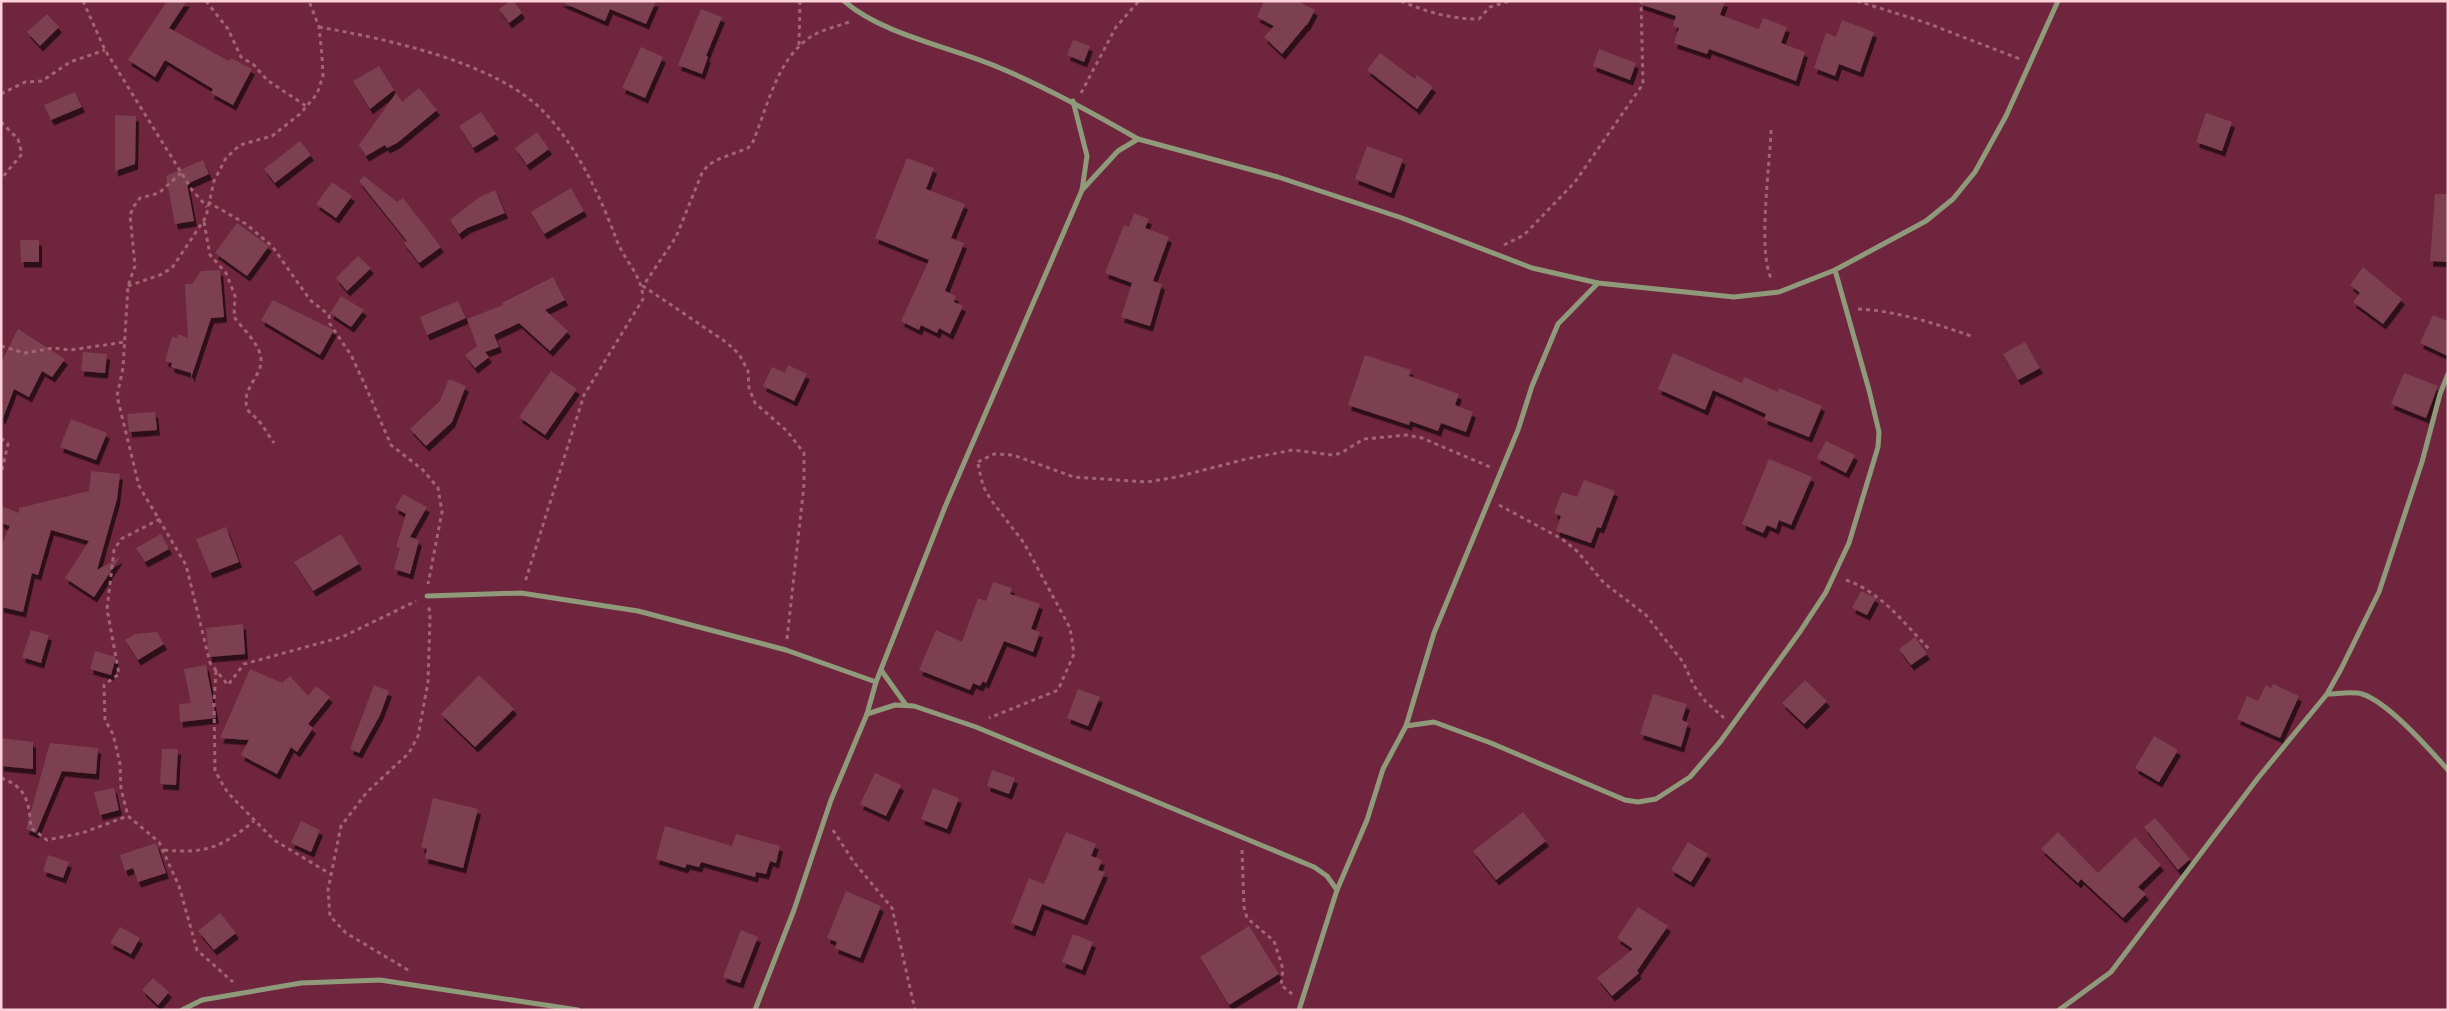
<svg xmlns="http://www.w3.org/2000/svg" width="2449" height="1011" font-family="Inter,sans-serif">
  <style>
    .building { fill: #7c4051; filter: url(#shadow) }
    .lines { fill: none; stroke-linecap: round; stroke-linejoin: round }
    .path { stroke: #a26376; stroke-width: 3; stroke-dasharray: 4 4; stroke-linecap: butt }
    .street { stroke: #8f9a7a; stroke-width: 5 }
  </style>
  <defs>
    <filter id="shadow"><feDropShadow dx="3" dy="5.5" stdDeviation="0" flood-color="#0009"/></filter>
  </defs>
  <rect width="100%" height="100%" fill="#6e253d"/>
  <!-- building -->
  <g class="building">
    <path d="M167,1H187L169,28L229,61L231,58L252,69L233,105L211,93L213,89L165,60L155,77L128,60Z"/>
    <path d="M510,1H514L522,13L509,23L499,9Z"/>
    <path d="M559,1H656L646,24L610,9L605,21Z"/>
    <path d="M1264,1H1297L1315,10L1307,25H1306L1282,54L1264,37L1274,26L1257,17Z"/>
    <path d="M1640,1H1725L1720,15L1759,29L1763,18L1787,27L1781,43L1805,52L1796,81L1709,49L1707,54L1674,43L1679,28L1673,26L1676,16L1640,4Z"/>
    <path d="M701,9L722,17L706,56L708,57L702,74L678,65Z"/>
    <path d="M47,14L59,27L40,46L27,32Z"/>
    <path d="M1842,20L1874,32L1860,72L1839,64L1835,76L1814,68L1826,33L1836,37Z"/>
    <path d="M1073,40L1090,46L1084,62L1067,55Z"/>
    <path d="M641,47L663,57L645,98L622,88Z"/>
    <path d="M1599,49L1636,63L1630,80L1593,66Z"/>
    <path d="M1380,53L1415,79L1417,75L1433,87L1417,109L1367,70Z"/>
    <path d="M379,66L394,90L370,109L353,81Z"/>
    <path d="M419,88L437,110L397,143L387,148L385,145L366,156L359,145L396,93L402,102Z"/>
    <path d="M75,92L82,107L51,120L44,105Z"/>
    <path d="M481,112L496,134L473,148L459,126Z"/>
    <path d="M2206,113L2232,122L2222,151L2196,142Z"/>
    <path d="M115,115L136,116L135,164L115,171Z"/>
    <path d="M537,132L549,149L527,165L515,148Z"/>
    <path d="M300,141L311,155L275,183L264,169Z"/>
    <path d="M1367,146L1403,159L1391,193L1355,179Z"/>
    <path d="M907,158L934,168L926,189L965,204L951,238L964,243L945,291L956,296L954,302L963,306L950,334L939,328L937,333L921,325L919,330L901,321L929,260L875,238Z"/>
    <path d="M203,160L209,174L187,184L194,221L175,224L166,176Z"/>
    <path d="M364,176L397,202L403,198L441,247L419,263L404,243L407,241L359,181Z"/>
    <path d="M332,182L352,196L336,218L316,204Z"/>
    <path d="M571,188L584,211L544,234L531,212Z"/>
    <path d="M495,190L505,213L467,228L459,234L450,220L478,198Z"/>
    <path d="M2435,194H2448V262L2430,261Z"/>
    <path d="M1134,213L1149,219L1145,228L1169,237L1153,281L1162,284L1150,326L1121,317L1132,283L1105,273L1124,225L1129,227Z"/>
    <path d="M237,223L269,246L247,276L215,253Z"/>
    <path d="M20,240H39V262H21Z"/>
    <path d="M358,256L371,268L347,291L336,278Z"/>
    <path d="M2363,267L2402,299L2383,324L2353,302L2360,293L2350,285Z"/>
    <path d="M220,270L224,317L211,318L191,378V373L171,367L172,363L165,361L172,337L177,338L178,334L188,338L185,284H192L201,271Z"/>
    <path d="M553,277L565,300L545,310L568,331L550,351L519,323L494,335L499,347L485,352L489,357L475,368L465,355L477,346L467,319L503,305L502,303Z"/>
    <path d="M341,296L364,310L351,327L330,313Z"/>
    <path d="M273,300L334,330L320,355L261,320Z"/>
    <path d="M458,301L466,318L427,335L420,317Z"/>
    <path d="M2433,315L2448,321V356L2420,343Z"/>
    <path d="M18,329L65,359L52,377L42,371L29,397L14,389L3,418H1V363Z"/>
    <path d="M2025,342L2040,368L2018,380L2003,354Z"/>
    <path d="M83,352L107,354L105,373L81,371Z"/>
    <path d="M1673,353L1742,383L1744,377L1778,392L1779,388L1822,406L1809,437L1764,419L1766,414L1713,390L1705,410L1658,389Z"/>
    <path d="M1365,355L1411,370L1409,376L1459,394L1455,405L1473,412L1466,432L1441,423L1438,431L1410,421L1409,425L1348,405Z"/>
    <path d="M788,365L807,374L794,401L763,386L772,367L785,373Z"/>
    <path d="M551,371L577,389L545,435L519,417Z"/>
    <path d="M2404,373L2438,386L2426,418L2391,404Z"/>
    <path d="M449,379L466,386L452,422L426,446L410,429L440,401Z"/>
    <path d="M155,412L157,430L129,432L127,414Z"/>
    <path d="M71,419L107,433L96,460L60,447Z"/>
    <path d="M1826,441L1855,455L1846,473L1817,458Z"/>
    <path d="M1769,459L1812,477L1791,525L1779,520L1776,529L1767,525L1763,533L1742,524Z"/>
    <path d="M91,471L120,474L117,499L97,570L120,557L94,597L65,578L89,541L51,530L38,575L32,573L23,612L1,607V545L10,526L1,523V506L19,513V508L89,491Z"/>
    <path d="M1584,480L1615,491L1601,528L1597,527L1591,543L1556,531L1561,516L1554,513L1562,492L1577,497Z"/>
    <path d="M403,494L427,507L410,537L419,540L410,574L394,569L400,548L396,547L406,514L395,508Z"/>
    <path d="M226,527L239,562L210,573L196,539Z"/>
    <path d="M161,534L169,549L145,562L136,548Z"/>
    <path d="M341,534L359,564L313,591L294,562Z"/>
    <path d="M993,582L1012,588L1010,594L1040,604L1031,629L1040,632L1033,652L1004,641L986,683L983,681L980,686L973,683L970,690L919,670L936,630L962,642L978,598L986,601Z"/>
    <path d="M1861,591L1876,598L1867,615L1852,608Z"/>
    <path d="M243,624L245,654L209,657L206,628Z"/>
    <path d="M31,630L49,635L41,663L22,657Z"/>
    <path d="M157,632L164,644L138,660L125,640L135,634Z"/>
    <path d="M1915,637L1927,654L1911,665L1899,649Z"/>
    <path d="M95,651L116,657L111,675L90,669Z"/>
    <path d="M206,665L216,718L180,722L179,704L191,703L184,669Z"/>
    <path d="M250,669L282,683L290,676L308,696L316,686L330,697L308,724L313,728L297,752L291,747L277,774L241,755L249,740L220,738Z"/>
    <path d="M479,675L514,709L475,747L441,714Z"/>
    <path d="M1805,680L1827,701L1804,724L1782,703Z"/>
    <path d="M2273,684L2299,696L2280,738L2237,719L2247,696L2258,701L2266,685L2271,688Z"/>
    <path d="M374,685L389,691L380,715L359,753L350,749Z"/>
    <path d="M1078,689L1100,697L1088,726L1067,718Z"/>
    <path d="M1653,694L1687,704L1682,720L1688,723L1681,747L1640,734Z"/>
    <path d="M2154,736L2178,750L2159,782L2135,768Z"/>
    <path d="M1,738L33,742V769L1,766Z"/>
    <path d="M50,743L98,748L96,774L62,771L36,833L26,829Z"/>
    <path d="M162,749H178L176,785L160,784Z"/>
    <path d="M992,770L1015,778L1009,794L987,786Z"/>
    <path d="M875,773L901,785L886,816L860,804Z"/>
    <path d="M114,788L119,810L100,815L94,792Z"/>
    <path d="M933,788L959,798L947,829L921,819Z"/>
    <path d="M433,798L478,809L463,868L425,858L427,849L421,847Z"/>
    <path d="M1523,812L1546,841L1496,880L1473,851Z"/>
    <path d="M2155,818L2190,859L2178,870L2144,827Z"/>
    <path d="M301,821L320,830L311,852L291,843Z"/>
    <path d="M665,826L732,846L736,834L780,846L776,863L770,861L766,874L756,872L755,877L701,862L699,867L687,864L685,868L656,859Z"/>
    <path d="M1066,832L1096,844L1091,856L1102,860L1098,870L1105,872L1084,920L1042,904L1032,931L1011,923L1029,878L1044,884Z"/>
    <path d="M2058,832L2098,873L2135,837L2161,865L2138,887L2146,894L2123,918L2081,879L2078,883L2041,849Z"/>
    <path d="M1688,842L1708,854L1691,882L1671,870Z"/>
    <path d="M156,843L166,873L138,882L133,868L125,871L120,855Z"/>
    <path d="M48,855L69,862L63,878L43,871Z"/>
    <path d="M846,891L881,906L860,958L835,948L837,942L827,938Z"/>
    <path d="M1638,907L1668,926L1637,971L1639,973L1612,996L1597,978L1633,949L1617,938Z"/>
    <path d="M220,913L236,933L214,950L198,931Z"/>
    <path d="M1249,926L1279,974L1229,1005L1200,957Z"/>
    <path d="M120,927L140,938L131,954L110,943Z"/>
    <path d="M741,930L758,937L740,983L723,977Z"/>
    <path d="M1073,934L1093,942L1082,970L1062,962Z"/>
    <path d="M153,978L169,992L158,1005L142,990Z"/>
  </g>
  <g class="lines">
    <!-- path -->
    <g class="path">
      <path d="M83,1L105,50L192,190L207,207"/>
      <path d="M206,1L228,29L241,57L254,65L267,80L306,106"/>
      <path d="M1401,1C1426,12 1451,19 1479,19L1490,7L1510,1"/>
      <path d="M1857,1L1924,22L2020,59"/>
      <path d="M319,27C386,39 497,62 545,113C578,148 601,198 617,241C625,261 643,277 643,299L584,395L525,582"/>
      <path d="M799,45L800,1"/>
      <path d="M1081,93L1116,27L1139,1"/>
      <path d="M1,94L25,82L42,81L70,62L105,50"/>
      <path d="M1,122L18,139L22,154L1,179"/>
      <path d="M1771,130C1770,165 1757,253 1772,280"/>
      <path d="M181,173L159,193L140,198L134,206L130,215L135,266L128,286L123,368L117,396L139,486L186,565L210,663L228,685L244,664L342,637L416,601"/>
      <path d="M208,202L246,224L272,246L310,300L329,315L330,324L351,355L365,385L391,445L423,470L438,488L442,512L428,584"/>
      <path d="M204,222L210,255L226,273L235,296L234,317C242,328 260,344 261,359C263,376 239,390 248,410C250,414 256,417 259,421C264,427 269,436 274,443"/>
      <path d="M1504,245L1524,235L1575,182L1643,84L1641,1"/>
      <path d="M128,286L160,275L172,268L206,217L214,181L226,158L240,145L272,136L300,114L317,94L323,76L322,56L319,27L309,1"/>
      <path d="M1858,309C1899,311 1936,324 1974,337"/>
      <path d="M1,346L25,353L53,348L70,350L125,342"/>
      <path d="M1,438L8,444L1,474"/>
      <path d="M978,462L994,454L1013,455L1074,477L1147,482L1177,477L1246,459L1293,450L1333,455L1341,453L1364,439L1407,435L1422,438L1490,467"/>
      <path d="M978,464L983,486L991,500L1024,543L1070,628L1074,654L1058,690L989,718"/>
      <path d="M1499,505L1562,539L1577,551L1604,583L1646,615L1683,662L1694,686L1706,702L1724,718"/>
      <path d="M160,519L121,539L114,550L107,609L119,674L104,685L105,720L113,734L120,764L121,789L128,816L159,842L179,886L197,950L233,982"/>
      <path d="M1846,580C1881,592 1904,623 1929,649"/>
      <path d="M787,639L804,485V453L787,431L755,403L749,388L748,371L739,354L726,342L643,286L676,237L702,173L708,165L719,159L748,148L752,144C768,107 776,59 812,36C823,29 839,26 852,21"/>
      <path d="M216,671L214,702L215,770L220,780L228,793L274,840L332,875"/>
      <path d="M1,778C27,787 29,803 31,828L47,840L82,833L128,816"/>
      <path d="M833,830L853,861L892,908L915,1010"/>
      <path d="M164,850C206,854 222,847 254,821"/>
      <path d="M1242,850L1244,907L1247,918L1274,941L1283,969L1281,985L1292,994"/>
      <path d="M408,970L346,933L330,916L328,890L341,826L367,792L409,753L418,736L428,682L430,618L429,607"/>
    </g>
    <!-- street -->
    <g class="street">
      <path d="M844,1C883,35 952,47 1000,68C1048,88 1093,113 1138,139"/>
      <path d="M1073,101L1087,156L1082,190"/>
      <path d="M427,596L521,593L638,611L786,650L876,682"/>
      <path d="M881,670L906,705"/>
      <path d="M2327,694C2337,694 2352,691 2362,694C2388,702 2429,749 2448,770"/>
      <path d="M867,714L895,705L914,706L976,727L1314,867L1327,876L1337,890"/>
      <path d="M1406,726L1434,633L1518,430L1532,386L1558,324L1598,283"/>
      <path d="M182,1010L202,1000L301,983L380,980L578,1010"/>
      <path d="M755,1010L794,910L831,800L867,714L876,682L945,507L1082,190L1118,151L1138,139L1278,177L1402,218L1532,268L1598,283L1734,297L1779,292L1835,270L1926,221L1953,199L1975,172L2006,116L2058,1"/>
      <path d="M1299,1010L1337,890L1367,820L1383,769L1406,726L1434,722L1491,743L1625,800L1638,802L1656,799L1690,777L1720,742L1799,633L1826,592L1849,543L1878,447L1879,432L1869,390L1835,270"/>
      <path d="M2059,1010L2111,972L2258,778L2327,694L2341,669L2379,592L2422,462L2440,394L2448,374"/>
    </g>
  </g>
  <!-- border -->
  <rect width="2449" height="1011" fill="none" stroke="#fdd0da" stroke-width="5"/>
</svg>
